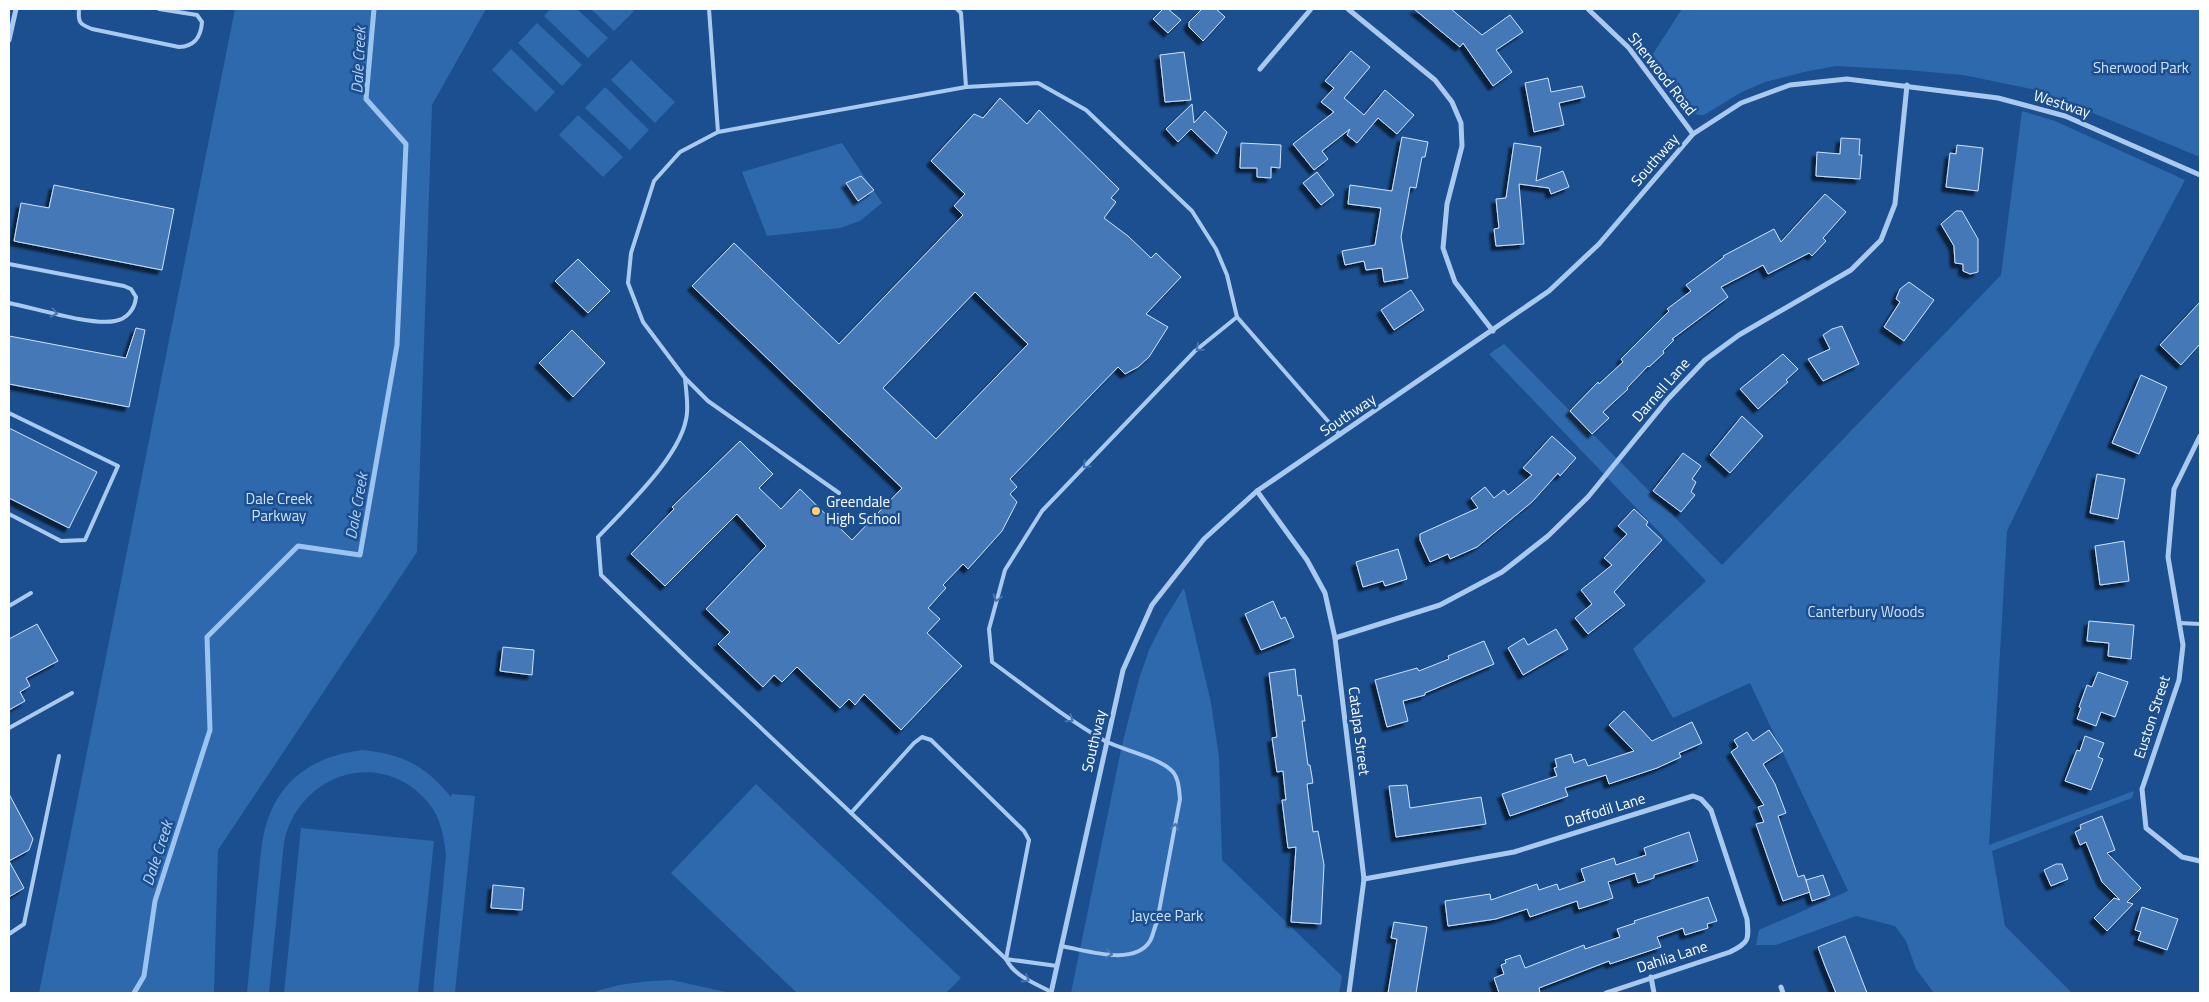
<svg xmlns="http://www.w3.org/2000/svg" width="2209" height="1002" font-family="'Titillium Web',sans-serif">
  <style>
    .green { fill: #2e69ad }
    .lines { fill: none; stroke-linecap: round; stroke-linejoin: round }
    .stream { stroke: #9cc4f0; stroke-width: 5 }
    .building { fill: #4478b7; stroke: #cfe3fa; fill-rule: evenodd; filter: url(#shadow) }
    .service { stroke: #a9c9ee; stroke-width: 4 }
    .minor { stroke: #a9c9ee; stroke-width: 5 }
    .oneway { stroke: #4674ac }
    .poi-dot { fill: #ffd166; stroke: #1b4f8f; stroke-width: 2 }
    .labels { text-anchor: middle; stroke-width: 5; stroke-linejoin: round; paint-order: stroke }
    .park-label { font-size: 15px; fill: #cfe3fa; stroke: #1b4f8f }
    .street-label { font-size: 15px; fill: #fff; stroke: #1b4f8f }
    .poi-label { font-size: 15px; fill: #fff; stroke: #1b4f8f; text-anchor: start }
    .water-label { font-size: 16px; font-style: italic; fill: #b5d3f5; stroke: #1b4f8f }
  </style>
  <defs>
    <filter id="shadow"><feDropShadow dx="-4.5" dy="4.5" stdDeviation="1" flood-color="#0009"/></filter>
  </defs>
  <rect width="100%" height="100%" fill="#1b4f8f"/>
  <!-- green -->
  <g class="green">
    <path d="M235,9H486L432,105L417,552L218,850L214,993H39Z"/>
    <path d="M550,9H577L608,38L588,58L544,16Z"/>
    <path d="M591,9H632L634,11L614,31Z"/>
    <path d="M1682,9H2200V157L2037,90L1963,75L1907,70L1836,66L1804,72L1765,82L1740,93L1704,115C1683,118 1660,75 1649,60Z"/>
    <path d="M537,23L582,65L562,86L518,43Z"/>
    <path d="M511,49L555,92L536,112L492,70Z"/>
    <path d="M631,60L675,102L655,123L611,80Z"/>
    <path d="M605,87L649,130L630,150L585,108Z"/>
    <path d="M2022,111L2055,121L2185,180L2092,355L2007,531L1989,845L2134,791L2132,798L1992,851L2005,926L2072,993H1934L1916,969L1906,941L1895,926L1856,916L1776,945H1756L1759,930L1848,891L1750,683L1673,718L1633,649L1706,581L1489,354L1504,344L1722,565L2001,275Z"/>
    <path d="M578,115L623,157L603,177L559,135Z"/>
    <path d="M842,143L882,203L860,221L840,228L767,236L742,172Z"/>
    <path d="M1184,588L1211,703L1219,757L1222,860L1342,976L1339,993H1071L1122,745L1139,679L1149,650L1164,620Z"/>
    <path d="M362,750C402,754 425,765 451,797L452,794L475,796L455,993H433L446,855C444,837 441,819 430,805C384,746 299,772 284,842L269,993H247C250,959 254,925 257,890C260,868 260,843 267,822C282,776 317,756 362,750Z"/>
    <path d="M756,784L961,978L946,993H797L671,873Z"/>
    <path d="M301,828L434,841L418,993H284Z"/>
    <path d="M672,980L730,993H592C618,983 644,981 672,980Z"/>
  </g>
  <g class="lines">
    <!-- stream -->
    <path class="stream" d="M134,993L144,976L155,901L210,730L207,637L298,546L360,555L397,345L406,144L366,99L374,9"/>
  </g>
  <!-- building -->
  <g class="building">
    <path d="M1163,9H1168L1181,20L1168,33L1153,19Z"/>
    <path d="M1202,9H1216L1225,17L1203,41L1189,27V22Z"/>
    <path d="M1414,9H1451L1482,35L1510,15L1523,32L1496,50L1512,72L1493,86L1463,43L1460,47Z"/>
    <path d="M1351,51L1370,67L1344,98L1364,115L1385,90L1414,115L1397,134L1378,118L1357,143L1347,135L1350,129L1322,151L1328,159L1314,170L1293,144L1334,112L1321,102L1334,88L1325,81Z"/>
    <path d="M1184,52L1191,100L1165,102L1160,55Z"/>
    <path d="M1548,78L1551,92L1582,86L1585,97L1559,103L1564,125L1534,132L1525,83Z"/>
    <path d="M1000,98L1027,124L1039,110L1119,189L1111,198L1116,202L1104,218L1128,236L1151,258L1156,253L1181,277L1146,314L1168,327L1149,357L1138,367L1125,374L1118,367L1010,479L1017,487L1010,494L1017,502L1002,531L968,569L963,564L943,585L946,588L928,608L940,619L927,633L962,666L901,730L864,694L855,705L849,699L840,708L797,667L782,682L774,675L763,687L718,644L730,632L706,609L766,546L737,514L665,586L631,554L674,509L672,507L740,441L773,474L759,488L781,509L800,489L852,540L902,488L692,286L734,243L839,344L963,215L954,206L965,194L931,161L974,114L983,118ZM975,292L1028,344L936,439L883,388Z"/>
    <path d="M1192,104L1194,123L1205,111L1227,132L1217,154L1191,129L1178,142L1166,129Z"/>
    <path d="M1402,137L1428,142L1425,157H1422L1416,188L1410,187L1401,237L1408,278L1384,282L1382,268L1366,270L1364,261L1345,265L1342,251L1375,245L1381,208L1348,204L1350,185L1392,191Z"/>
    <path d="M1841,138L1860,139L1859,155H1862L1860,179L1816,176L1817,152L1840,154Z"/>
    <path d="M1241,143L1281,145L1280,168L1271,167V178L1257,177V168H1240Z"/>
    <path d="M1514,143L1541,147L1536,181L1563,171L1569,187L1551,194L1549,188L1519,184L1524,244L1496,246L1494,229L1499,228L1496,199L1506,198Z"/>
    <path d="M1957,145L1983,148L1978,191L1946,187L1950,153L1956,154Z"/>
    <path d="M1317,172L1334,195L1321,205L1303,183Z"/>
    <path d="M861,176L874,190L858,201L846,183Z"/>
    <path d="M54,185L174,209L162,270L14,241L21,203L49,208Z"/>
    <path d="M1825,194L1846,212L1823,238L1826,241L1812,256L1809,253L1768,274L1763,265L1721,287L1728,297L1672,339L1674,340L1663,351L1664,353L1649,367L1648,366L1627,388L1628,389L1603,412L1609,418L1592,434L1570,411L1598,382L1599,384L1623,362L1621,359L1669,311L1667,309L1691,291L1686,285L1724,257L1723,256L1774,229L1781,242Z"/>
    <path d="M1956,211H1962L1978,239V272L1970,274L1963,271V264L1955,263L1954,246L1941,224Z"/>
    <path d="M578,259L610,291L588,313L555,281Z"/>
    <path d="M1909,282L1934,300L1904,341L1884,327L1900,302L1896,299L1900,289Z"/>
    <path d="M1411,290L1424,310L1394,330L1381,310Z"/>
    <path d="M2200,302V344L2181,365L2160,345Z"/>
    <path d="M1842,326L1859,364L1823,381L1808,359L1830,349L1823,335L1832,329Z"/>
    <path d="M136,328L145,330L129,407L9,384V336L126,358Z"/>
    <path d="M572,330L605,363L573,397L539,363Z"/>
    <path d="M1783,354L1798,369L1786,380L1788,382L1758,409L1740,389Z"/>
    <path d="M2141,375L2167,387L2139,454L2112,443Z"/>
    <path d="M1742,416L1763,436L1730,473L1710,455Z"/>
    <path d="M9,428L97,472L69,528L9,498Z"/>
    <path d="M1552,436L1576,458L1560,476L1558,473L1532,502L1477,547L1450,559L1448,554L1430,562L1420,540V534L1478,508L1471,498L1485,487L1494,498L1504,490L1508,495L1532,475L1523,468Z"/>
    <path d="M1683,453L1701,466L1692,479L1696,482L1691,492L1695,495L1681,512L1653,491Z"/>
    <path d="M2097,474L2125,479L2118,519L2090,513Z"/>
    <path d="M1634,509L1648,522L1646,525L1662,540L1614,592L1625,605L1588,634L1575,618L1592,604L1581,590L1612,565L1604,558L1627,534L1618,526Z"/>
    <path d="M2124,541L2129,581L2100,585L2095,546Z"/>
    <path d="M1398,549L1407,579L1385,586L1383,581L1363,587L1356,562Z"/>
    <path d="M1273,601L1281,619L1285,617L1294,637L1261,650L1245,614Z"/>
    <path d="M2089,621L2134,625L2131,659L2108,656L2109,643L2087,641Z"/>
    <path d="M37,624L58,661L26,678L30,686L20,692L25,701L9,710V639Z"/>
    <path d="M1556,629L1568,649L1523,675L1508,648L1524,638L1528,645Z"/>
    <path d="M1484,641L1494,664L1425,693V695L1403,701L1408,721L1387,727L1375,680L1417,668L1419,671L1449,659L1448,656Z"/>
    <path d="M503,647L534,650L532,675L500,671Z"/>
    <path d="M1295,669L1298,696L1301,695L1305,721H1302L1308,765H1310L1313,783L1307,784L1313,832L1318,831L1324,865L1321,924L1291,922L1296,847L1288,848L1282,800H1286L1283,771L1277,772L1272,738L1277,737L1269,673Z"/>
    <path d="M2098,672L2128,682L2115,717L2101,712L2096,726L2077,719L2081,708L2079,707L2087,685L2092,687Z"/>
    <path d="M1624,711L1652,741L1692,722L1702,743L1679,753L1681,757L1657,768L1609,784L1606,775L1565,788L1568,796L1510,816L1502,794L1557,776L1554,768L1557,767L1555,759L1571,754L1574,763L1585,759L1588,766L1634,751L1609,725Z"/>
    <path d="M1769,730L1783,751L1763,764L1775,784L1786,813L1778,816L1798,877L1804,875L1810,892L1783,901L1756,824L1764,822L1758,807L1764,805L1731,752L1738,747L1734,740L1747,732L1753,741Z"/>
    <path d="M2085,736L2104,743L2098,757L2103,759L2091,790L2065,781L2077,750L2080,751Z"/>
    <path d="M1407,785L1410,808L1481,797L1486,824L1396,837L1389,786Z"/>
    <path d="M9,794L33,839L29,850L9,861L24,888L9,897Z"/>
    <path d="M2102,816L2115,850L2107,853L2141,888L2127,902L2133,904L2107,931L2094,918L2114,898L2120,900L2102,882L2086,842L2080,845L2075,832L2081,829L2080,825Z"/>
    <path d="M1689,832L1698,861L1654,875V878L1638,883L1635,873L1608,882L1613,898L1579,909L1577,901L1530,917L1527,909L1496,919L1448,926L1445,901L1490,894L1491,900L1537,884L1539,890L1557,884L1559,890L1585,881L1581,869L1614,858L1616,865L1646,855L1644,848Z"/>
    <path d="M2056,864H2062L2068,879L2051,886L2044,870Z"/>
    <path d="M1823,875L1830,895L1812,901L1806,880Z"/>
    <path d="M493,885L524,888L522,910L491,908Z"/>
    <path d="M1708,897L1717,921L1707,924L1708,928L1685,935L1683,928L1657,937L1661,947L1610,964L1609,961L1539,988L1540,993H1499L1494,978L1504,974L1501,965L1506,963L1505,960L1520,955L1525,968L1584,945L1585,949L1620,937L1617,929L1635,923L1634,921Z"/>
    <path d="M2142,907L2178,919L2167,950L2138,940L2141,932L2135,930Z"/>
    <path d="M1394,922L1427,927L1416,993H1388L1397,939L1391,938Z"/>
    <path d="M1845,936L1867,993H1836L1825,966L1818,947Z"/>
  </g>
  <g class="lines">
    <!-- service -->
    <g class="service">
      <path d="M79,9C78,22 79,24 92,29L179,47C195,46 201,37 202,22L197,15L159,9"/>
      <path d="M709,9L718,132L680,152L654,181L631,253L628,283L643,322L685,378L708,401L839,493"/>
      <path d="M957,9L961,13L966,87L1038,83L1086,110L1192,211L1216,249L1227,275L1237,317L1340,435"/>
      <path d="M718,132L966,87"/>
      <path d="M9,264L124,286L131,289L136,297C135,309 127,319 115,321C91,326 35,308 9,303"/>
      <path d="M685,378C686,390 688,402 687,413C684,454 625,508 598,537L601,575L692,663L1006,959C1015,977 1035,983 1051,992"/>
      <path d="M9,413L118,466L85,540L61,541L9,514"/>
      <path d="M9,606L31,593"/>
      <path d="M2180,623L2200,624"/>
      <path d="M9,728L72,693"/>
      <path d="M851,813L914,743L922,737L931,740L1024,831L1029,840L1006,959"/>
      <path d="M9,934L24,924L59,756"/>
      <path d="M1061,946C1086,950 1134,967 1150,941C1153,936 1154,928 1157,922L1180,799C1179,790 1179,777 1171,770C1157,757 1123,750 1105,741C1065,718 1029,689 992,662L989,629L1005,570L1042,511L1195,351L1237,317"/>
      <path d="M1006,959L1057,966"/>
    </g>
    <!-- minor -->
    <g class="minor">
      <path d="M1348,9L1435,80L1452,102L1461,123L1462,146L1447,204L1443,248L1455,282L1493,331"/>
      <path d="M1588,9L1629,48L1693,134"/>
      <path d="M9,40L16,9"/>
      <path d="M1260,69L1311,9"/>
      <path d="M2200,436L2174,489L2168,557L2183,645L2179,680L2142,789L2146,828L2182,857L2200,861"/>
      <path d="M1257,491L1307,560L1325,593L1335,638L1364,879L1349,993"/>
      <path d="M1335,638L1440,605L1502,572L1548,536L1588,497L1668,399L1705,360L1739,335L1851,270L1881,240L1895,204L1907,85"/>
      <path d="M1364,879L1514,852L1693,796L1701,799L1711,810L1747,919C1749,941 1749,942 1730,952L1606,993"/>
      <path d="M1651,977L1654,993"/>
      <path d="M1781,987L1783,993"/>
      <path d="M1051,993L1123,670L1152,605L1204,539L1257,491L1549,291L1599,244L1693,134L1741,103L1790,85L1847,79L1998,98L2065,116L2200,175"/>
    </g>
  </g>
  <!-- one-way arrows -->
  <defs><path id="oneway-chevron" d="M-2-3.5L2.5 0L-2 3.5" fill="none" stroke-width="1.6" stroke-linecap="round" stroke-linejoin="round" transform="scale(1.25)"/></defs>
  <g class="oneway">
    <use href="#oneway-chevron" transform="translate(54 313) rotate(12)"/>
    <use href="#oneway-chevron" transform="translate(1199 348) rotate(140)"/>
    <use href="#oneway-chevron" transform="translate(1086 465) rotate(134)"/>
    <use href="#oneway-chevron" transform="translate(997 598) rotate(106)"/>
    <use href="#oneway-chevron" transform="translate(1070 719) rotate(35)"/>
    <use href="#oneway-chevron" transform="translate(1175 827) rotate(-79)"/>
    <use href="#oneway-chevron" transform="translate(1109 954) rotate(9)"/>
    <use href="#oneway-chevron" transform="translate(1026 979) rotate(31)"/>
  </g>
  <!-- markers -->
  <circle class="poi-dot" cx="816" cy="511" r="5"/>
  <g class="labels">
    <!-- park labels -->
    <g class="park-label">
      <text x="2141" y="73">Sherwood Park</text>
      <text x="279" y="504">Dale Creek<tspan x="279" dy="17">Parkway</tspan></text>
      <text x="1866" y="617">Canterbury Woods</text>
      <text x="1167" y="921">Jaycee Park</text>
    </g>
    <!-- street labels -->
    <g class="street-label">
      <text transform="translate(1662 74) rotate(52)" y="5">Sherwood Road</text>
      <text transform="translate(2062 104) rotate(18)" y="5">Westway</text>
      <text transform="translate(1655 160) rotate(-49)" y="5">Southway</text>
      <text transform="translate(1661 390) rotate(-49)" y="5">Darnell Lane</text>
      <text transform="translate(1348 415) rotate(-34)" y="5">Southway</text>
      <text transform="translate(2152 717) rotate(-72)" y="5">Euston Street</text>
      <text transform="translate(1359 731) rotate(83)" y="5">Catalpa Street</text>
      <text transform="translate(1094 741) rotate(-77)" y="5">Southway</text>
      <text transform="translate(1605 810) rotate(-17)" y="5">Daffodil Lane</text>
      <text transform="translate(1672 957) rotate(-18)" y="5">Dahlia Lane</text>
    </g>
    <!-- poi labels -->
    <g class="poi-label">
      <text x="826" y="507">Greendale<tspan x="826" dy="17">High School</tspan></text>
    </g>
    <!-- water labels -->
    <g class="water-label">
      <text transform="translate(358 60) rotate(-87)" y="6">Dale Creek</text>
      <text transform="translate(356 506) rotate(-80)" y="6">Dale Creek</text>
      <text transform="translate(157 853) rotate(-72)" y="6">Dale Creek</text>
    </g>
  </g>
  <!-- border -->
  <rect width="2209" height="1002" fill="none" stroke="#ffffff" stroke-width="20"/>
</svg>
